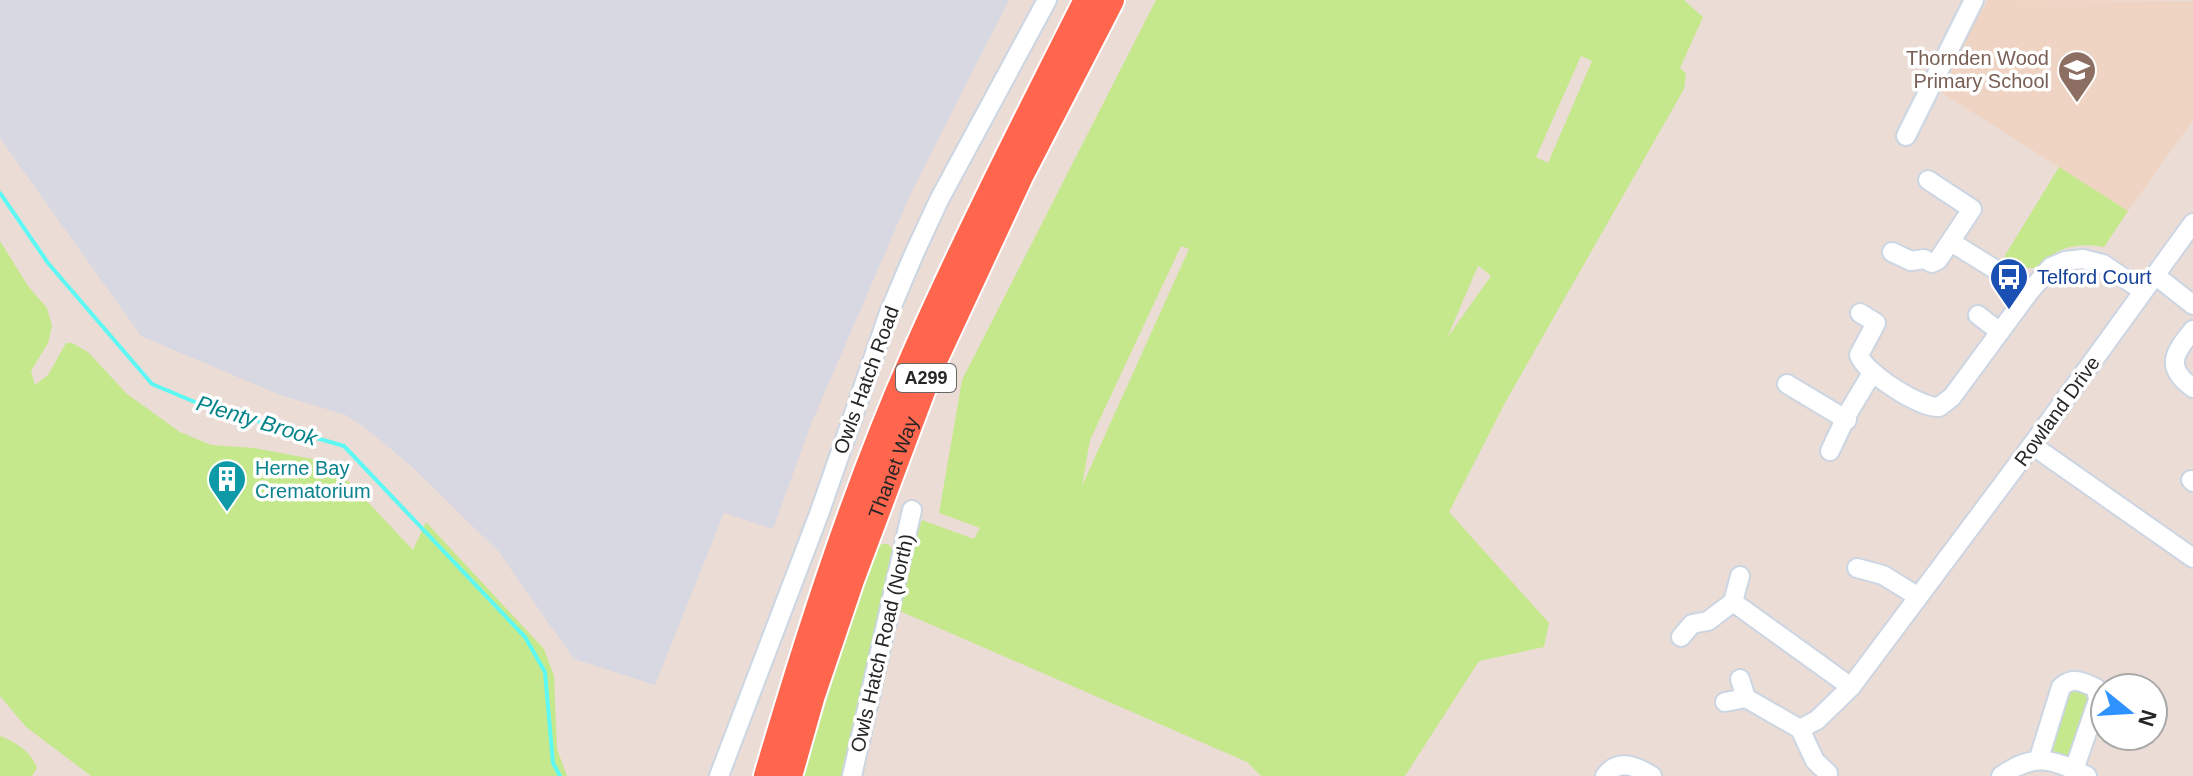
<svg xmlns="http://www.w3.org/2000/svg" width="2193" height="776" font-family="Helvetica,sans-serif">
  <style>
    .industrial { fill: #d8d8e2 }
    .education { fill: #efd4c3 }
    .green { fill: #c6e88c; fill-rule: evenodd }
    .lines { fill: none; stroke-linecap: round; stroke-linejoin: round }
    .stream { stroke: #5ef8f4; stroke-width: 4 }
    .minor-casing { stroke: #cbd6e2; stroke-width: 22 }
    .highway-casing { stroke: #fff; stroke-width: 30 }
    .minor { stroke: #fff; stroke-width: 18 }
    .highway { stroke: #ff664d; stroke-width: 26 }
    .labels { text-anchor: middle; stroke-width: 7; stroke-linejoin: round; paint-order: stroke }
    .shield { fill: #fff; stroke: #676767; stroke-width: 2 }
    .shield-label { font-size: 18px; font-weight: bold; fill: #262626 }
    .education-label { font-size: 20px; fill: #785e54; stroke: #fff; text-anchor: end }
    .transit-label { font-size: 20px; fill: #164399; stroke: #fff; text-anchor: start }
    .street-label { font-size: 20px; fill: #262626; stroke: #fff }
    .culture-label { font-size: 20px; fill: #0d838f; stroke: #fff; text-anchor: start }
    .water-label { font-size: 22px; font-style: italic; fill: #04838a; stroke: #fff }
  </style>
  <rect width="100%" height="100%" fill="#ebdcd6"/>
  <!-- industrial -->
  <path class="industrial" d="M0,0H1009L911,193L811,424L773,529L724,513L655,685L574,659L498,551L409,464L364,427L346,415L280,395L141,336L0,138Z"/>
  <!-- education -->
  <path class="education" d="M1988,0L2193,1V120L2128,211L1936,89Z"/>
  <!-- green -->
  <g class="green">
    <path d="M1156,0H1684L1703,17L1680,68L1686,73L1684,89L1506,401L1449,512L1549,623L1544,647L1479,661L1405,776H1261L1247,762L886,605L922,520L974,539L980,528L939,513L962,380ZM1581,56L1592,61L1548,163L1536,157ZM1181,246L1189,249L1082,486L1090,440ZM1479,266L1491,276L1447,338L1478,266Z"/>
    <path d="M2059,167L2128,211L2104,247C2076,242 2056,247 2037,268H2023L2004,257Z"/>
    <path d="M0,241L28,286L47,308L52,326L48,343L31,371L35,385L48,375L66,343H72L88,352L127,394L180,432L211,445L254,448L318,460L349,482L413,550L426,522L544,649L554,676L557,749L567,776H91L26,727L0,696Z"/>
    <path d="M882,544H888L896,554L848,776H803L874,548Z"/>
    <path d="M2061,687L2096,688L2074,770L2039,758Z"/>
    <path d="M0,736C16,742 31,752 37,768L32,776H0Z"/>
  </g>
  <g class="lines">
    <!-- stream -->
    <path class="stream" d="M0,193L48,263L152,384L202,405L344,446L525,637L545,672L553,763L560,776"/>
    <!-- minor casing -->
    <g class="minor-casing">
      <g id="minor">
        <path d="M1906,136L1974,0"/>
        <path d="M1951,242L2030,291"/>
        <path d="M1892,252L1911,261L1924,259L1932,263L1938,260L1972,209L1928,180"/>
        <path d="M2155,275L2193,305"/>
        <path d="M1860,313L1876,323L1859,355C1865,373 1920,408 1939,407L1952,397L2030,291L2051,267L2065,261L2083,259L2103,264L2143,291"/>
        <path d="M1978,315L2000,332"/>
        <path d="M2193,330C2174,353 2164,367 2193,388"/>
        <path d="M1787,384L1847,420"/>
        <path d="M2032,445L2193,558"/>
        <path d="M1830,451L1848,413L1872,373"/>
        <path d="M2191,480L2193,482"/>
        <path d="M1857,568L1883,575L1917,596"/>
        <path d="M1733,602L1740,576"/>
        <path d="M1681,637L1692,624L1708,621L1733,602L1851,687"/>
        <path d="M1740,679L1746,698"/>
        <path d="M1725,702L1746,698L1800,729L1815,761L1828,773"/>
        <path d="M1800,729L1817,720L1851,687L2032,445L2193,223"/>
        <path d="M2039,758L2061,687C2074,676 2082,682 2096,688L2098,700L2074,770"/>
        <path d="M719,776L819,514L889,313L914,254L939,200L1047,0"/>
        <path d="M852,776L912,510"/>
        <path d="M1605,776C1618,758 1636,766 1652,776"/>
        <path d="M2001,776C2034,752 2053,759 2087,776"/>
      </g>
    </g>
    <!-- highway casing -->
    <g class="highway-casing">
      <g id="highway">
        <path d="M767,776C809,633 855,490 915,354C968,234 1028,117 1087,0"/>
        <path id="s1" d="M789,776L812,695L851,580L931,367L1021,174L1111,0"/>
      </g>
    </g>
    <!-- minor -->
    <use href="#minor" class="minor"/>
    <!-- highway -->
    <use href="#highway" class="highway"/>
  </g>
  <!-- icons -->
  <defs>
    <g id="school-pin" transform="scale(2)"><path d="M0 17L-7.5 6A9.5 9.5 0 1 1 7.5 6Z" fill="#8d6e63" stroke="#fff"/><path d="M0-5L7-2L0 1L-7-2ZM-4 1L0 2.5L4 1V4Q0 6-4 4Z" fill="#fff"/></g>
    <g id="bus-pin" transform="scale(2)"><path d="M0 17L-7.5 6A9.5 9.5 0 1 1 7.5 6Z" fill="#1a4fb4" stroke="#fff"/><path d="M-5-6H5V4H4V6H2V4H-2V6H-4V4H-5ZM-3.5-4V0h7V-4ZM-3.5 1.2v1.5H-2V1.2ZM2 1.2v1.5H3.5V1.2Z" fill="#fff"/></g>
    <g id="building-pin" transform="scale(2)"><path d="M0 17L-7.5 6A9.5 9.5 0 1 1 7.5 6Z" fill="#0f9aa8" stroke="#fff"/><path d="M-4-6H4V6H1V3H-1V6H-4ZM-2.5-4.3h1.7v1.8h-1.7ZM.8-4.3h1.7v1.8H.8ZM-2.5-1h1.7V.8h-1.7ZM.8-1h1.7V.8H.8Z" fill="#fff"/></g>
  </defs>
  <g fill-rule="evenodd">
    <use href="#school-pin" x="2077" y="70"/>
    <use href="#bus-pin" x="2009" y="277"/>
    <use href="#building-pin" x="227" y="479"/>
  </g>
  <g class="labels">
    <!-- shield labels -->
    <rect class="shield" x="896" y="364" width="60" height="28" rx="6"/>
    <g class="shield-label">
      <text x="926" y="384">A299</text>
    </g>
    <!-- education labels -->
    <g class="education-label">
      <text x="2049" y="65">Thornden Wood<tspan x="2049" dy="23">Primary School</tspan></text>
    </g>
    <!-- transit labels -->
    <g class="transit-label">
      <text x="2037" y="284">Telford Court</text>
    </g>
    <!-- street labels -->
    <g class="street-label">
      <text transform="translate(866 380) rotate(-70)" y="7">Owls Hatch Road</text>
      <text transform="translate(2057 411) rotate(-54)" y="7">Rowland Drive</text>
      <text dy="7" stroke="none"><textPath href="#s1" startOffset="326">Thanet Way</textPath></text>
      <text transform="translate(882 643) rotate(-77)" y="7">Owls Hatch Road (North)</text>
    </g>
    <!-- culture labels -->
    <g class="culture-label">
      <text x="255" y="475">Herne Bay<tspan x="255" dy="23">Crematorium</tspan></text>
    </g>
    <!-- water labels -->
    <g class="water-label">
      <text transform="translate(257 420) rotate(17)" y="8">Plenty Brook</text>
    </g>
  </g>
  <!-- north arrow -->
  <g transform="translate(2129 712) rotate(108)"><circle r="38" fill="#ffffff" stroke="#a8a8a8" stroke-width="2"/>
  <path d="M0-6L14 30L0 20L-14 30Z" fill="#2f93ff"/>
  <text y="-12" font-size="22" font-weight="bold" text-anchor="middle" fill="#262626">N</text>
  </g>
</svg>
